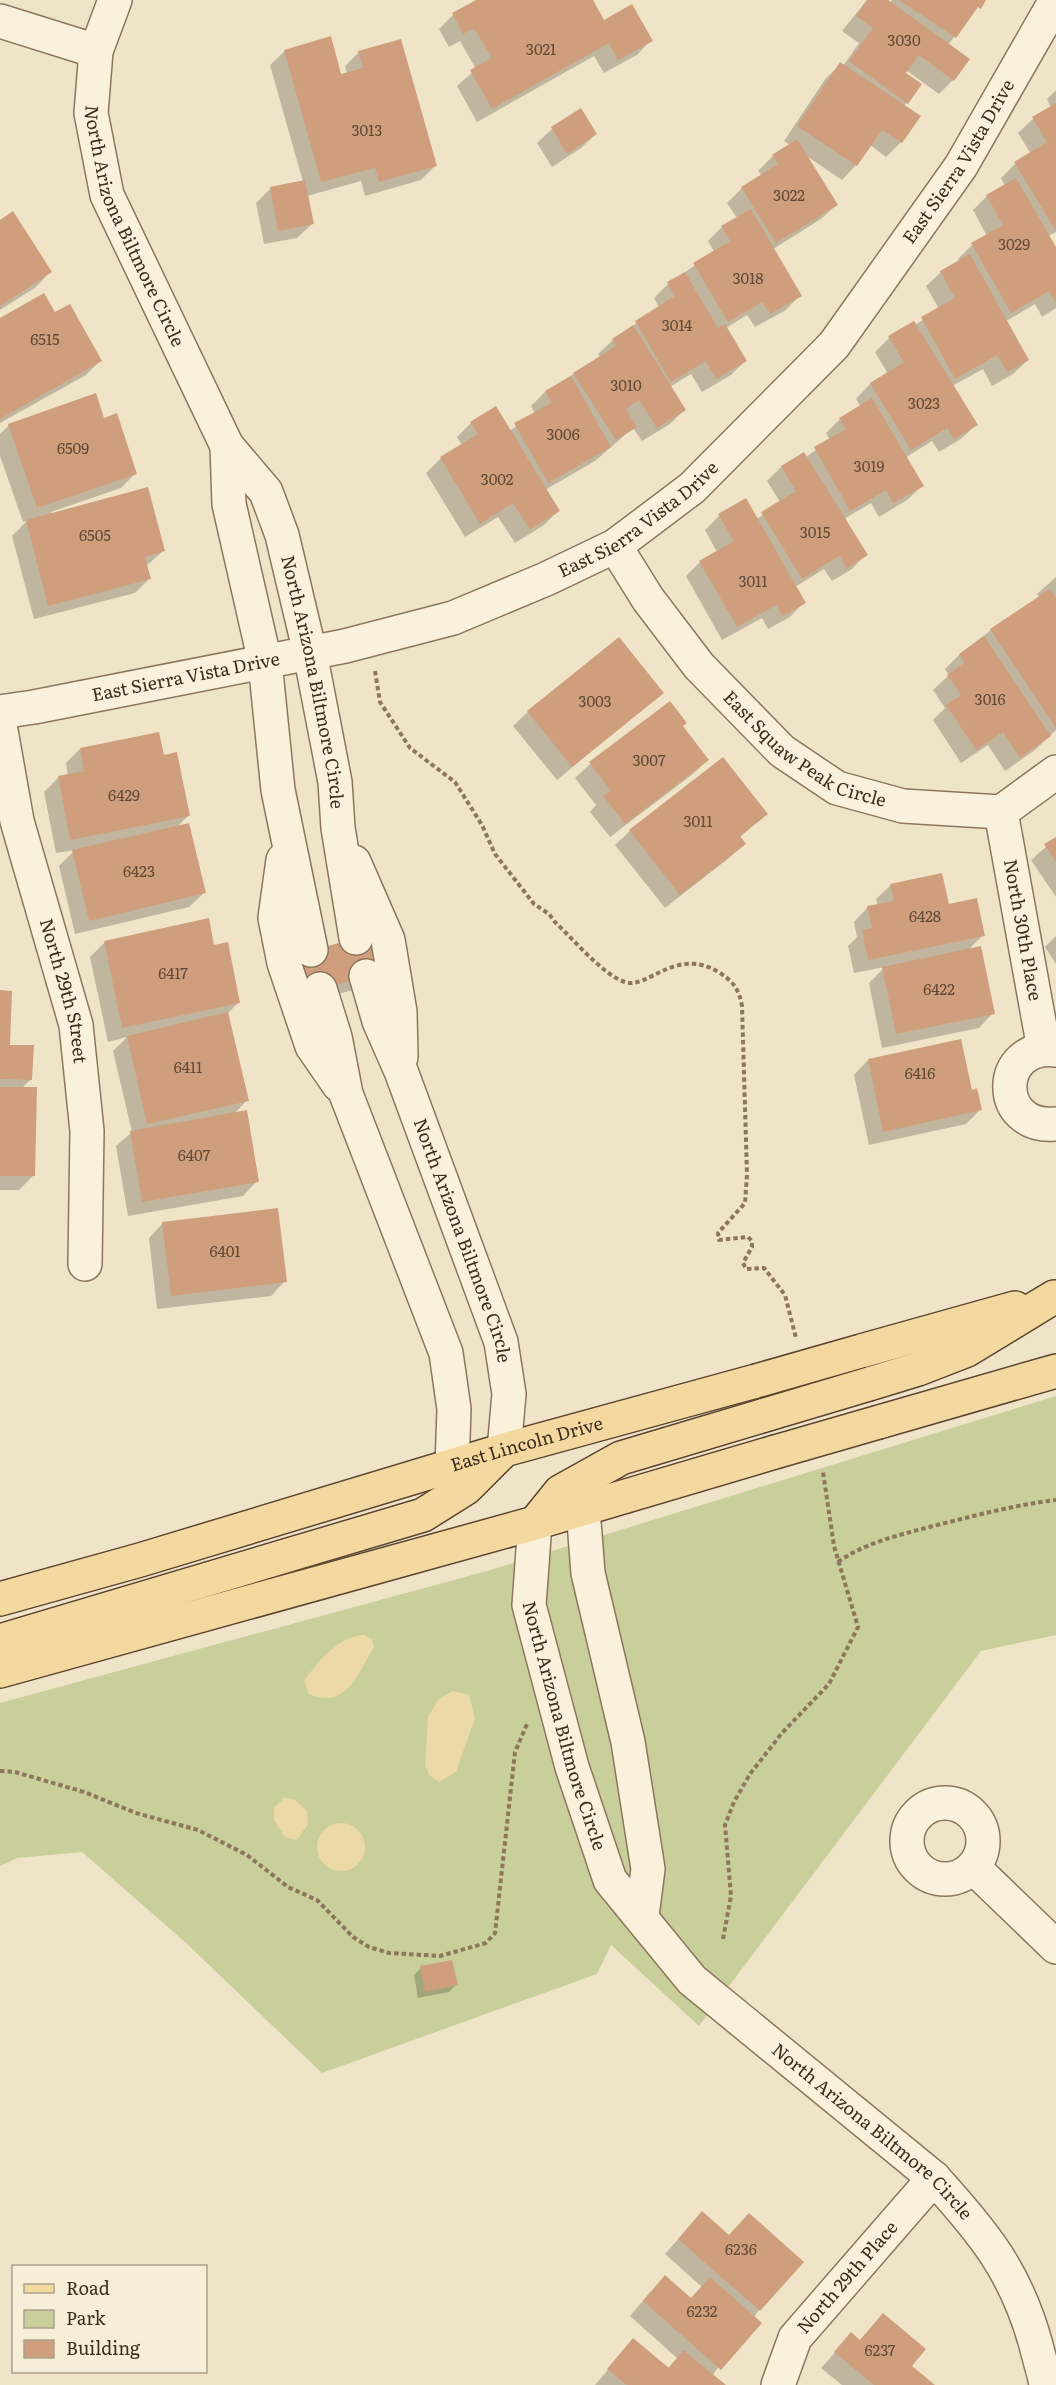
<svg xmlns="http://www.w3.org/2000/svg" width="1056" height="2385" font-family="Literata,serif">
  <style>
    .green { fill: #c9cf9b }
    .sand { fill: #ecd9a5 }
    .shadow { fill: #0003 }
    .building { fill: #cf9f7d }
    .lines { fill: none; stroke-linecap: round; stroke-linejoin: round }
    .minor-casing { stroke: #8d765c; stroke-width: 36 }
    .major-casing { stroke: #5b4430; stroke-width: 36 }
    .path { stroke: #8d765c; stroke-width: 4; stroke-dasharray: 4.5 3; stroke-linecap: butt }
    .minor { stroke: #faf1dc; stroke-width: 33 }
    .major { stroke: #f3d9a0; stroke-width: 33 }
    .major-bridge-casing { stroke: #5b4430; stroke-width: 36; stroke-linecap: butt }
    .major-bridge { stroke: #f3d9a0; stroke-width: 33 }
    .labels { text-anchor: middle; stroke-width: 4.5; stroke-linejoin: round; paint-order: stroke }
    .number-label { font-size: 15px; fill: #624a37 }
    .street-label { font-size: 18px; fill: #3d2e20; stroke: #f7eed8 }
  </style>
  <rect width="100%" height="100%" fill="#f0e4c8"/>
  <!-- green -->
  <path class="green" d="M1056,1396V1635L981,1651L699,2026L611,1945L597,1974L322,2073L186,1943L82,1852L17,1858L0,1866V1703L487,1571Z"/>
  <!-- sand -->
  <g class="sand">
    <path d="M364,1635L372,1639L374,1647C358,1673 346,1711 309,1694L304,1681C319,1660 338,1637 364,1635Z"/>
    <path d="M453,1691L469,1695L475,1718L456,1772L439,1782L429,1775L425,1765L428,1717L438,1700Z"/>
    <path d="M285,1797L295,1800L307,1811L308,1824L297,1840L285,1837L274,1820V1808Z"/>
    <circle cx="341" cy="1847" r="24"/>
  </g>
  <!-- shadow -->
  <g class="shadow">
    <path d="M479,0H591L604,22L651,40L637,55L604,73L594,56L477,122L457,86L476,69L460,41L449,47L439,29L453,15Z"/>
    <path d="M867,0H886L890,3L892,0H983L948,45L953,80L939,94L906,70L904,73L907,103L903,106L919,116L901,142L886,157L870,145L856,165L842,180L805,155L836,205L821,219L773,249L800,295L786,310L755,327L747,315L726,328L745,361L731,375L702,392L691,374L670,387L684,410L670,424L642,441L633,428L595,461L545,490L558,511L544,525L515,543L498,517L465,537L426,473L441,458L462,445L457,437L471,423L509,431L535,414L531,406L545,392L600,357L598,354L613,340L659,307L654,298L668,284L714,252L708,241L722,227L737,218L727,203L742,188L762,176L758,171L773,156L790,145L784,141L826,78L841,64L843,66L859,43L842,31Z"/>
    <path d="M285,51L340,76L347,74L345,66L359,52L436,165L421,180L365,196L361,181L307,196L312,224L297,238L264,244L256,203L271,188L303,182L270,65Z"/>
    <path d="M1056,90V232L1048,236L1056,250V308L1042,317L1035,304L1006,321L1028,360L1013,374L992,386L983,369L952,386L976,425L961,439L939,452L932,441L905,458L922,486L907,500L879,517L871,503L844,519L866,554L852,569L832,581L824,569L795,587L804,602L790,617L768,629L762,618L722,640L686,576L700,562L717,552L705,530L719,516L757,519L780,502L767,481L781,467L804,454L806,457L830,440L826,433L840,419L861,407L856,399L870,384L888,374L875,352L889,338L915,325L939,309L926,286L941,272L959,261L958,259L972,245L987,236L973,210L987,196L1005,186L1001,178L1015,164L1031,154L1018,133L1033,119L1051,107L1047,99Z"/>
    <path d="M580,110L596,134L581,148L552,167L537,143L552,129Z"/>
    <path d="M0,221L50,272L36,287L0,310Z"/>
    <path d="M55,314L100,361L86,375L0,423V320Z"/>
    <path d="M103,420L135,474L121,488L51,512L52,515L163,551L146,566L150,578L135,593L34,619L12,536L28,520L23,522L0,456V434L9,425Z"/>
    <path d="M1056,577V730L1035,750L1005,771L988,745L961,763L933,720L945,708L933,690L949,675L945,669L959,655L991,630L1039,597L1037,594Z"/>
    <path d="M662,693L557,780L513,726L528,712Z"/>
    <path d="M670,703L681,726L707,760L693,774L610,837L590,812L596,805L575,778L590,764Z"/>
    <path d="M80,749L163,757L188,816L176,828L204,893L189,907L75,934L59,866L75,850L56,853L44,792L59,777L68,776L66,763Z"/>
    <path d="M722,759L766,814L739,838L744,844L729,858L665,908L615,845L630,831Z"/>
    <path d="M1056,838V897L1031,860Z"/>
    <path d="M891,885L947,906L983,935L968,950L993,1013L979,1028L882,1048L869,983L885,967L854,973L848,946L857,937L854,922L868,907L878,905L876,899Z"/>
    <path d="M1056,936V964L1045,947Z"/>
    <path d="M105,942L213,947L239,1002L227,1014L247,1100L234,1114L257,1181L243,1196L128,1216L116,1146L132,1132L113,1051L127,1037L108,1042L90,957Z"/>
    <path d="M280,971H382L368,986L290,1007Z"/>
    <path d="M0,992L9,1046L31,1079L21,1089L33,1176L19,1190H0Z"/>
    <path d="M868,1060L971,1092L980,1110L966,1124L869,1145L854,1075Z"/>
    <path d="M163,1223L285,1281L271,1296L157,1309L149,1238Z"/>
    <path d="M421,1968L456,1985L449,1992L418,1998L414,1975Z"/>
    <path d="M688,2228L759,2310L712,2376L723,2385H595L633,2340L667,2369L677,2358L630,2316L651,2291L690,2299L702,2287L665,2254Z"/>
    <path d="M883,2315L910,2366L932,2385H842L821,2368L851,2335L859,2341Z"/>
  </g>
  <!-- building -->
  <g class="building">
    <path d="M476,0H593L604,20L632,4L653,41L618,60L609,43L492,109L470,70L492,58L474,28L463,34L452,13Z"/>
    <path d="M867,0H888L970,59L954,81L919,55L906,73L922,84L908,104L849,61L873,28L856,16Z"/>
    <path d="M899,0H986L981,9L978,7L956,38Z"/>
    <path d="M331,36L341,74L363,68L358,51L401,39L437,166L379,182L375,168L321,182L284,50Z"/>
    <path d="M840,62L921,116L902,143L882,130L857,166L797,126Z"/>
    <path d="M1056,103V231L1014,162L1047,142L1032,117Z"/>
    <path d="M581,108L597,134L567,154L551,127Z"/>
    <path d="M797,139L838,205L776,243L741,187L778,164L772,155Z"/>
    <path d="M1016,178L1056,247V303L1049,291L1011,313L971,243L1003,225L986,195Z"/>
    <path d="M305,180L314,224L278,231L270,187Z"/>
    <path d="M751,209L802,296L770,314L762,302L728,322L693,263L730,241L721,226Z"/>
    <path d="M13,211L52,272L0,306V220Z"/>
    <path d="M970,254L1029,360L1007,372L997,355L955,379L921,317L955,298L940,271Z"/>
    <path d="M685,272L718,328L725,324L747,361L716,379L706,361L671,382L635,321L675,296L667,282Z"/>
    <path d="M44,293L55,312L70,304L102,361L0,419V318Z"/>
    <path d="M914,321L978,425L954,439L947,428L911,450L870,383L904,362L888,336Z"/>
    <path d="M633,325L686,410L657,428L639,400L626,409L637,427L616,440L573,373L616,346L612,339Z"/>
    <path d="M571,376L611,447L548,483L514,423L552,403L545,391Z"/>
    <path d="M96,393L104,418L117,413L137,474L37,508L8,424Z"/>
    <path d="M872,398L924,486L893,503L886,490L850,511L814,447L846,429L839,418Z"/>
    <path d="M496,406L560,511L530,530L513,503L480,524L440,457L478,434L470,422Z"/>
    <path d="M804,452L868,555L847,568L839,556L802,579L761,512L796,491L781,466Z"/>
    <path d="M148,487L165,551L145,557L151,579L48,606L26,520Z"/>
    <path d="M746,498L806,603L783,616L776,605L737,627L699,561L734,541L718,514Z"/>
    <path d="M1050,589L1056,598V728L990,629Z"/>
    <path d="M984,636L1051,736L1020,758L1003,732L976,750L946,705L961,695L947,675L964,663L959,654Z"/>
    <path d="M619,637L664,693L572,767L527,711Z"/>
    <path d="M670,701L687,723L683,726L709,760L625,824L603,796L611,791L589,762Z"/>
    <path d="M159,732L164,755L177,752L190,816L70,840L58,776L84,771L80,748Z"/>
    <path d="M723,757L768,814L740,836L746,844L680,895L629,830Z"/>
    <path d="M189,823L206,893L89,921L72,850Z"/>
    <path d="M1056,837V862L1044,844Z"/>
    <path d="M942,873L949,904L977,898L985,936L868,960L862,930L872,928L867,906L894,901L890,884Z"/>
    <path d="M209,918L214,945L228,942L240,1003L122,1028L104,941Z"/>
    <path d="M373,934L384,972L304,993L294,955Z"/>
    <path d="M981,946L995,1014L896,1034L882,967Z"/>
    <path d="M0,990L12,991L10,1045H34L32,1080L0,1079Z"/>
    <path d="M228,1012L249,1101L147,1124L127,1036Z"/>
    <path d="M961,1039L972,1090L977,1088L982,1110L883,1132L868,1059Z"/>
    <path d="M0,1087H37L35,1176H0Z"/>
    <path d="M247,1110L259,1182L142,1202L130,1131Z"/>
    <path d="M278,1208L287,1282L171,1296L162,1222Z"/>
    <path d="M452,1960L458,1985L425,1992L420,1966Z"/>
    <path d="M702,2211L729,2235L749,2213L804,2262L760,2311L678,2239Z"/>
    <path d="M665,2275L691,2298L710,2277L762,2323L721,2370L643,2301Z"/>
    <path d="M883,2313L926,2349L912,2366L935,2385H874L834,2352L851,2332L860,2340Z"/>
    <path d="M633,2338L669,2368L683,2350L726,2385H627L607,2369Z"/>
  </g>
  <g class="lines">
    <!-- minor casing -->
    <g class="minor-casing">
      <g id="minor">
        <path id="s1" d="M115,0L96,51L91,113L107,195L227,446L266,492L282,535L310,653L335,782L338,828L356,938"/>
        <path d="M0,21L96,51"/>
        <path d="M227,446L229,504L265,662L278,790L311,950"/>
        <path id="s2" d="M615,546L648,599L699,666L782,751L837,788L903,806L1001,812L1056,772"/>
        <path id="s3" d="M0,712L34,707L345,646L453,618L546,579L615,546L692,488L834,345L961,166L1056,0"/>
        <path id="s4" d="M0,725L17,821L76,1025L87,1131L85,1264"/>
        <path id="s5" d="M1001,812L1044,1049"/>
        <path d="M283,860L275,918L284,963L312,1046L339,1085"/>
        <path d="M354,862L388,940L400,1012L401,1057"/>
        <path id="s6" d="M366,976L379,1021L401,1071L501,1342L509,1394L504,1450"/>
        <path d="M320,989L335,1037L346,1094L446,1353L454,1409L452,1466"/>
        <path d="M1056,1050C995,1043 994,1130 1056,1124"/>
        <path d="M583,1509L588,1573L628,1742L648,1869L642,1916"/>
        <path id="s7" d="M535,1523L529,1605L572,1767L610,1880L692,1980L934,2178C984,2233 1016,2272 1036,2345C1039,2358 1044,2372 1046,2385"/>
        <circle cx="945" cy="1841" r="38"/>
        <path d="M973,1867L1056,1947"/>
        <path id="s8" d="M778,2385L795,2338L934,2178"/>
      </g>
    </g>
    <!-- major casing -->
    <g class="major-casing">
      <g id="major">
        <path d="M861,1351L1015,1308"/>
        <path d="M869,1384L918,1369L967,1350L1054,1297"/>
        <path d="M879,1422L1056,1371"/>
        <path d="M535,1523L560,1492L621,1458L765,1415"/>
        <path id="s9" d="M0,1599L140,1560L504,1450L756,1381"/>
        <path d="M0,1641L423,1515L466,1488L500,1454"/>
        <path d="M0,1671L535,1523L775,1452"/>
      </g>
    </g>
    <!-- path -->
    <g class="path">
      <path d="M375,671L380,702L410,748L455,782L482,825L495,854L534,904L549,914L555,922C573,939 603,975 625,982C648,990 676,945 720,973C734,982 739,990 742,1006L747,1174L745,1203L718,1233L719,1240L748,1237L752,1241V1247L743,1263L746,1269L764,1268L785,1295L796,1338"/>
      <path d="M838,1562C866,1542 900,1535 933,1526C974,1516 1014,1505 1056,1500"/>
      <path d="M0,1771L15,1772L84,1792L136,1813L198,1830L247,1855L288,1887L317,1900L353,1937L369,1947L389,1953L440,1956L486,1943L495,1933L515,1752L527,1724"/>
      <path d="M723,1939L731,1896L725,1825L734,1802L750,1774L782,1733L829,1684L858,1627L834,1546L823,1472"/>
    </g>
    <!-- minor -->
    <use href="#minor" class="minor"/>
    <!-- major -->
    <use href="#major" class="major"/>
    <!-- major-bridge casing -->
    <g class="major-bridge-casing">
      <g id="major-bridge">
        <path d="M756,1381L861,1351"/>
        <path d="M765,1415L869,1384"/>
        <path d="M775,1452L879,1422"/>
      </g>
    </g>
    <!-- major-bridge -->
    <use href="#major-bridge" class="major-bridge"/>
  </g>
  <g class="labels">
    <!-- number labels -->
    <g class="number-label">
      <text x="904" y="46">3030</text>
      <text x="541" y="55">3021</text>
      <text x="367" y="136">3013</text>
      <text x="789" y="201">3022</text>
      <text x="1014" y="250">3029</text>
      <text x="748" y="284">3018</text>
      <text x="677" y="331">3014</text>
      <text x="45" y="345">6515</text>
      <text x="626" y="391">3010</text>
      <text x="924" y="409">3023</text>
      <text x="563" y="440">3006</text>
      <text x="73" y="454">6509</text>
      <text x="869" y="472">3019</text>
      <text x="497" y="485">3002</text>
      <text x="815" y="538">3015</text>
      <text x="95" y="541">6505</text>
      <text x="753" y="587">3011</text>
      <text x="990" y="705">3016</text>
      <text x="595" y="707">3003</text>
      <text x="649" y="766">3007</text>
      <text x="124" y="801">6429</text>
      <text x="698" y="827">3011</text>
      <text x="139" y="877">6423</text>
      <text x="925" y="922">6428</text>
      <text x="173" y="979">6417</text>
      <text x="939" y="995">6422</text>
      <text x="188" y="1073">6411</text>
      <text x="920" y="1079">6416</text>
      <text x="194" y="1161">6407</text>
      <text x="225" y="1257">6401</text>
      <text x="741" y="2255">6236</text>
      <text x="702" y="2317">6232</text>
      <text x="880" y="2356">6237</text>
    </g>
    <!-- street labels -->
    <g class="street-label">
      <text dy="6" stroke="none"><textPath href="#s3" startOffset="1160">East Sierra Vista Drive</textPath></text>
      <text dy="6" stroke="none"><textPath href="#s1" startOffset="238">North Arizona Biltmore Circle</textPath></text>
      <text dy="6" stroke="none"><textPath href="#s3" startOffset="674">East Sierra Vista Drive</textPath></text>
      <text dy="6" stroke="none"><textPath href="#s3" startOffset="189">East Sierra Vista Drive</textPath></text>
      <text dy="6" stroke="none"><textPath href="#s1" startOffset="735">North Arizona Biltmore Circle</textPath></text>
      <text dy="6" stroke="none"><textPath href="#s2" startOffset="284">East Squaw Peak Circle</textPath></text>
      <text dy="6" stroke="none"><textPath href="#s5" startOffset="120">North 30th Place</textPath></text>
      <text dy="6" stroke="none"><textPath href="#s4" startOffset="274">North 29th Street</textPath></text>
      <text dy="6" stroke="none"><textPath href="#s6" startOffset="282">North Arizona Biltmore Circle</textPath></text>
      <text dy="6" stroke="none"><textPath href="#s9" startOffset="549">East Lincoln Drive</textPath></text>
      <text dy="6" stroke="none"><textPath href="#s7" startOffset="208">North Arizona Biltmore Circle</textPath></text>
      <text dy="6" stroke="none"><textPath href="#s7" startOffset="734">North Arizona Biltmore Circle</textPath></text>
      <text dy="6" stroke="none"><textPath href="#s8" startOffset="130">North 29th Place</textPath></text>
    </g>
  </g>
  <!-- legend -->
  <rect x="12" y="2265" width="195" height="108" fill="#f7eed8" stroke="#ada18e" stroke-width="1.5"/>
  <rect x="24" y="2284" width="30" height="9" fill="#f3d9a0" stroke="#ada18e" stroke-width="1.5"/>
  <text x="66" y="2295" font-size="18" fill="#3d2e20">Road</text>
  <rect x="24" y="2310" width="30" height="18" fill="#c9cf9b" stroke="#ada18e" stroke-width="1.5"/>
  <text x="66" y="2325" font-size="18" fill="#3d2e20">Park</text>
  <rect x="24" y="2340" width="30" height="18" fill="#cf9f7d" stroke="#ada18e" stroke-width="1.5"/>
  <text x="66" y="2355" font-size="18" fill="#3d2e20">Building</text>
</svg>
